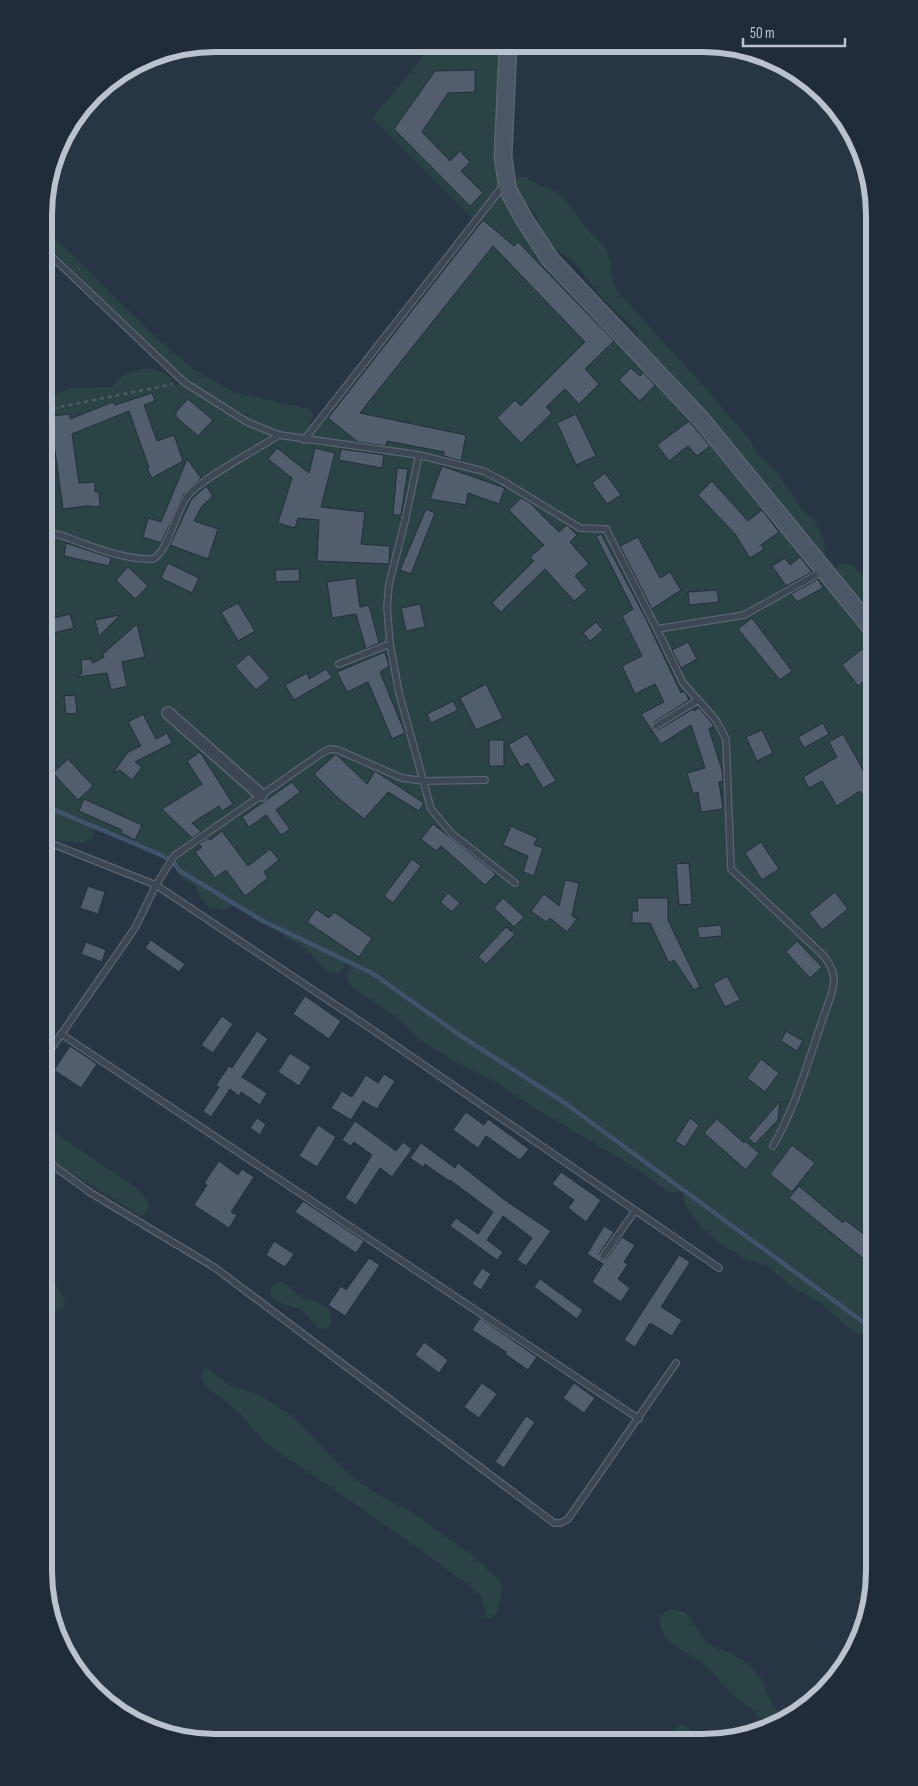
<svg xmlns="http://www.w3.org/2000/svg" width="918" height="1786" font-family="'Sofia Sans Condensed',sans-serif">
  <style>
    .green { fill: #2a4345 }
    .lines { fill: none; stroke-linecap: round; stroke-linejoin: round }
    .stream { stroke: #3f546c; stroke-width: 4.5 }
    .building { fill: #525e6e; stroke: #232e3b }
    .service-casing { stroke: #5b6571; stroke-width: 8 }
    .minor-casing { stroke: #5b6571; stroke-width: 14 }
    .secondary-casing { stroke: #5b6571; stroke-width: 19 }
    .path { stroke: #495f61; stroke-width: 2.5; stroke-dasharray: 4 4; stroke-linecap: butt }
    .service { stroke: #3d4753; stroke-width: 5.5 }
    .minor { stroke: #3d4753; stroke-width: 11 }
    .secondary { stroke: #4b5666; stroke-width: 16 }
    .rim { fill: none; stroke: #bac2cd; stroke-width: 6 }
  </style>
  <rect width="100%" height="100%" fill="#283544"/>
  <!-- green -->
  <g class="green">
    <path d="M433,45L508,46L503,157L524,219L633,346L638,335L635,329L604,300L571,259L547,245L536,215L520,197L515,185L518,177H527C539,188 545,185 554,191C570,201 578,218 590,232C597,240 605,244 609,256C612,268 611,278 616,290L709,392L749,439L758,454L778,474L802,510L814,520L824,541L825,556L822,568L874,633V1327L870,1324L865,1333L859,1334L849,1328L821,1303L793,1288L769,1267L745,1259L722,1245L702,1228L686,1207L683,1197L685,1193L681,1190L675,1193L667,1191L634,1167L518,1098L496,1082L454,1061L420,1040L395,1016L351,987L346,977L351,963L346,961L343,969L338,974L327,972L307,950L241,908L234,906L222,910L209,907L201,899L195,886L180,877L172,861L93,827L94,837C79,848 60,840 45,837V400L70,388L111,387C115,384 118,379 122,376C139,366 162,364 173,382L172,386L183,383L224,413L251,416C220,404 194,388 169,366L45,242V229L160,341L196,371L235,393L311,409L314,416L309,424L314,425L475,221L372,118Z"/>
    <path d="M846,563C873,575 874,597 874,623L836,574L835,569L839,564Z"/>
    <path d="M44,1126L135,1187L145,1197L150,1205L144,1215H139L44,1156Z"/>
    <path d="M44,1278L56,1284L66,1303L62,1310L55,1312L44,1308Z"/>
    <path d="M281,1281C290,1284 293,1292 300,1296C317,1305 335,1301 330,1327C326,1328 323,1330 319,1328C312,1325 310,1317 305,1313C293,1303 283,1310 270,1294L271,1286Z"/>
    <path d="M209,1368L230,1386L259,1395L292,1416L350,1475L379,1495L413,1513L472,1555L498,1579L503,1587L497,1613L490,1619L486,1617L481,1596L471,1587L404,1538L267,1444L240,1414L221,1397L208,1389L201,1378L203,1369Z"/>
    <path d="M673,1609L686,1613L706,1641L715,1648L732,1653L751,1666L762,1680L769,1698L784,1721L765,1730C755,1703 745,1708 729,1691C720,1682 712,1671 702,1663C686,1650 657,1643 660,1618L665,1611Z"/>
    <path d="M678,1726H686L702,1742H672L670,1733Z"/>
  </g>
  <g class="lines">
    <!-- stream -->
    <path class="stream" d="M45,806L159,854L172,861L180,871L263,921L372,973L461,1036L562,1101L874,1330"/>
  </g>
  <!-- building -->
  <g class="building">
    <path d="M475,70V92L448,93L422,132L450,161L460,151L470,162L461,171L483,193L470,206L394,129L435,71Z"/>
    <path d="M483,220L514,246L518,242L614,341L585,369L599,384L579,404L565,389L546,407L552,413L521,443L497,418L515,400L521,406L585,342L493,246L360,413L466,435L461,461L444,456V452L387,441L386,446L358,442L328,418Z"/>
    <path d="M631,368L640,376L643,372L655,385L640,401L619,380Z"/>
    <path d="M152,393L155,401L144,405L157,441L174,435L183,461L152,478L147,469L149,468L129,411L72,434L79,483L95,482V492H99L100,507L87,506L63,509L52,429L45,430V417L70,414V419L113,402L115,405Z"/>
    <path d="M188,399L213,420L198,436L176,417V412Z"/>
    <path d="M576,414L596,456L576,465L557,423Z"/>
    <path d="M689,421L710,446L697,456L688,446L669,461L657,445Z"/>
    <path d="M277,448L309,473L315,448L335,453L321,507L365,512L361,544L390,546L389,564L317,561L319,520L298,518L295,528L278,523L292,478L268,459Z"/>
    <path d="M341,449L384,455L382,468L339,460Z"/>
    <path d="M187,459L201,478L183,495L161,543L143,537L148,518L161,522Z"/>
    <path d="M442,466L505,488L499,504L468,493L466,505L430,499Z"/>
    <path d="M397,468L408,469L401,515H393Z"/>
    <path d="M605,473L621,495L607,504L592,483Z"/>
    <path d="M712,481L748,521L762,510L779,532L761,545L764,549L750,558L735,534L698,495Z"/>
    <path d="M206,486L213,496L202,506L194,521L218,529L208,559L170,545L191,500Z"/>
    <path d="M521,498L530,503L559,532L567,525L577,535L570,542L589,564L575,576L587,590L574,601L545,569L501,612L492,603L534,561L530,557L544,545L509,510Z"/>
    <path d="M426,509L435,513L411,574L400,570Z"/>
    <path d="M601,534L645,617L681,693L684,691L689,700L654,722L652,728L658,730L693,709L694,711L699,708L712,723L714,726L709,729L722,770L723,781L719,782L723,809L701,812L698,792L693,794L687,773L705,768L691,725L661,744L641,714L664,702L655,684L635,694L622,666L642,656L622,616L633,609L596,536Z"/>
    <path d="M638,537L660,578L670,572L681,590L652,609L620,546Z"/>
    <path d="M66,543L111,558L109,566L64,556Z"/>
    <path d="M800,557L812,572L786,586L772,566L785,558L790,565Z"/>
    <path d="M168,563L199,578L192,593L161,578Z"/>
    <path d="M128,567L148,586L135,599L116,580Z"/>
    <path d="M299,569L300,581L276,582L275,570Z"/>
    <path d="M356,578L360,607L369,605L379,643L366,649L356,614L332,618L327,582Z"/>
    <path d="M818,579L823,588L797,602L791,594Z"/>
    <path d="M717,590L719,602L689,605L688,592Z"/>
    <path d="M238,603L255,631L238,641L221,612Z"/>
    <path d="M420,604L425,627L406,631L401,608Z"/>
    <path d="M70,614L74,628L53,633L50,619Z"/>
    <path d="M120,615L99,636L95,620Z"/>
    <path d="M752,618L792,671L780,680L738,629Z"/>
    <path d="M596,622L603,630L590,641L583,633Z"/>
    <path d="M137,624L145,657L122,662L127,686L111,690L107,673L77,677L82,673L81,660L90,659L93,663L104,657L103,654Z"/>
    <path d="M688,642L697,659L681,668L672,650Z"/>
    <path d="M862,649L874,665V673L858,686L842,665Z"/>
    <path d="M385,652L389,666L380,672L405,733L392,739L368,682L347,692L337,672Z"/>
    <path d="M249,654L270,678L256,690L235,666Z"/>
    <path d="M326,669L332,678L294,700L285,685L307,673L309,679Z"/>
    <path d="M486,684L503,718L476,730L460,698Z"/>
    <path d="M75,695L77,713L66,714L64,696Z"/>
    <path d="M453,701L458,710L431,723L427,714Z"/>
    <path d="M143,714L156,739L167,733L172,743L135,762L142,767L132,780L120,770L113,773L128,752L141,746L128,722Z"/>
    <path d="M823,723L829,734L804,748L798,737Z"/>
    <path d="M762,730L773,753L757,761L746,737Z"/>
    <path d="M527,734L556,781L543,788L528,763L521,767L508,745Z"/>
    <path d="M843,734L864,772L867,771L874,783V789L863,796L860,791L837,806L822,781L809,788L803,777L837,757L829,742Z"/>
    <rect x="489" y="740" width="15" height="26"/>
    <path d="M200,752L233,804L222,811L219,806L192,823L201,832L192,838L162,809L202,784L187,761Z"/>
    <path d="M336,754L367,784L375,771L424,803L419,811L388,792L364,819L337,797L314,774Z"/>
    <path d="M68,759L93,786L78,800L53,773Z"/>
    <path d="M292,782L300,792L276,810L290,829L281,835L266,815L249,827L242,817Z"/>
    <path d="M84,799L142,825L135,840L121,833L122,830L79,811Z"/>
    <path d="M433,824L496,874L485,885L441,846L436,851L421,839Z"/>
    <path d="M511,826L537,838L534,845L543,848L534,876L523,872L528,856L503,845Z"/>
    <path d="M222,831L248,866L270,849L279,860L264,872L268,878L245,896L226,870L215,878L195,852L202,847L199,844L208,838L210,840Z"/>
    <path d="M761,842L779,869L762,880L745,853Z"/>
    <path d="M412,859L421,866L393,903L384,896Z"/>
    <path d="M689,863L692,904L679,905L676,864Z"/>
    <path d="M565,880L579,883L572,916L577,919L567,932L550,918L546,922L531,911L544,894L559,906Z"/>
    <path d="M88,886L105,892L98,914L80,908Z"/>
    <path d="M835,892L848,909L822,930L809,913Z"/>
    <path d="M448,893L460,903L452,912L440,902Z"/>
    <path d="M503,898L524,917L514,927L494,908Z"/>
    <path d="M637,898H668V920L700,987L694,990L674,960L669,963L650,923H632V911H638Z"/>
    <path d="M316,909L329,918L334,912L372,938L359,957L307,922Z"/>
    <path d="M721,925L722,936L699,938L697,927Z"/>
    <path d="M506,927L515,934L486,964L478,957Z"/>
    <path d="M151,940L185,964L179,972L145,948Z"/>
    <path d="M797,941L822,967L810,978L786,952Z"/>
    <path d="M86,942L106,950L102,962L81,954Z"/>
    <path d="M727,976L740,1000L725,1007L713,984Z"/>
    <path d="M305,996L341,1021L329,1039L293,1014Z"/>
    <path d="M222,1016L233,1024L213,1053L201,1045Z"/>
    <path d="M257,1031L268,1039L242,1077L267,1093L260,1105L241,1092L239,1096L230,1089L211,1117L203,1111L219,1087L216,1085L229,1066L232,1068Z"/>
    <path d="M786,1031L803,1041L797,1051L781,1041Z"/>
    <path d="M70,1046L97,1064L81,1088L54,1070Z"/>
    <path d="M290,1053L311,1067L299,1086L278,1072Z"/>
    <path d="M761,1059L779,1073L765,1092L747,1078Z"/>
    <path d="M384,1074L395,1081L377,1109L363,1101L351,1120L331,1108L342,1091L352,1097L366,1075L378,1083Z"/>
    <path d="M780,1101L778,1120L755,1144L748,1138Z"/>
    <path d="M466,1112L484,1125L488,1119L529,1149L520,1160L486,1136L478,1148L453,1130Z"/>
    <path d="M257,1118L266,1124L260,1135L250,1128Z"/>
    <path d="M690,1118L699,1125L685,1147L675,1141Z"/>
    <path d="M717,1119L744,1143L745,1141L759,1153L746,1170L704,1133Z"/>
    <path d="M355,1121L396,1151L403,1142L412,1149L392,1177L380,1168L356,1205L345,1198L372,1155L354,1142L351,1146L342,1140Z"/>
    <path d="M318,1125L336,1137L317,1167L299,1156Z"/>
    <path d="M421,1143L455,1168L458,1163L506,1201L551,1231L526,1266L517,1260L532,1238L503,1216L487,1240L503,1252L497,1260L450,1226L456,1218L478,1234L493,1212L450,1180L449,1181L425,1164L423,1167L410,1158Z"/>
    <path d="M792,1145L815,1163L792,1192L770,1174Z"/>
    <path d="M219,1161L238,1175L242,1169L254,1177L231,1212L237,1215L229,1228L194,1205L207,1185L204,1183Z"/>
    <path d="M561,1172L601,1200L586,1222L568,1208L574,1200L552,1184Z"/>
    <path d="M799,1186L843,1223L845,1220L874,1242V1248L865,1260L789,1198Z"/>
    <path d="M303,1201L364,1241L356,1253L295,1212Z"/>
    <path d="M604,1226L614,1232L599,1254L601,1260L606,1259L622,1237L635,1245L624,1262L628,1264L618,1279L630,1288L621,1302L592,1282L603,1264L587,1254Z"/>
    <path d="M274,1241L294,1254L285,1267L266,1255Z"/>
    <path d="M679,1255L690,1262L661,1307L682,1320L672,1336L650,1323L635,1347L624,1340Z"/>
    <path d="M369,1258L380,1265L345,1316L328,1305L341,1286L346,1290Z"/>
    <path d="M482,1268L491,1274L481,1290L472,1284Z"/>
    <path d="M540,1279L583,1310L577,1319L534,1287Z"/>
    <path d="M480,1318L537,1357L528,1370L505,1354L506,1352L472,1330Z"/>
    <path d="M424,1342L448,1360L439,1373L415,1355Z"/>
    <path d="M482,1383L497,1394L479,1418L464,1407Z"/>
    <path d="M574,1383L595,1398L584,1413L563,1398Z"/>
    <path d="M526,1416L535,1422L504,1468L495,1462Z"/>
  </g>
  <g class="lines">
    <!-- service casing -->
    <g class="service-casing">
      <g id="service">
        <path d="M45,250L184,382L247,422L279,435L419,455L483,471L501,480L580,528L606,529L657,629L744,615L823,571"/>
        <path d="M304,440L503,186"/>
        <path d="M419,455L405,521L389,584L387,607L390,644L399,693L431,809L452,834L515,883"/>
        <path d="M45,534C59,532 69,539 82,543C103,551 131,560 153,559C171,549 175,506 193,490C215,471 253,452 279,435"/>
        <path d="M657,629L683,683L716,720L726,739L731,869L823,955C829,963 833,969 834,979C834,994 825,1010 821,1024C807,1065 795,1108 773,1146"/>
        <path d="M339,664L390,644"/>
        <path d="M656,726L698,700"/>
        <path d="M45,841L156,885L367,1026L719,1268"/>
        <path d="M61,1034L639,1419"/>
        <path d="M44,1059L135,928L156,885L174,856L322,753L330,749L338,750L402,778L424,781L485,780"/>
        <path d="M44,1159L91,1193L214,1267L554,1523H561L568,1519L676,1363"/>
        <path d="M603,1256L635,1211"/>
      </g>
    </g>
    <!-- minor casing -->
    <g class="minor-casing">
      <path id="minor" d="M168,713L261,795"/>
    </g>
    <!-- secondary casing -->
    <g class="secondary-casing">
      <path id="secondary" d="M508,46L503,157L508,190L524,219L550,259L700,418L874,631"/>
    </g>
    <!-- path -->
    <path class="path" d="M45,410L173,384"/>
    <!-- service -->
    <use href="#service" class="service"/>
    <!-- minor -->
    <use href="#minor" class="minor"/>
    <!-- secondary -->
    <use href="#secondary" class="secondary"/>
  </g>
  <!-- crop -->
  <path d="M0 0H918V1786H0ZM215 52H703A163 163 0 0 1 866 215V1571A163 163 0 0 1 703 1734H215A163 163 0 0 1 52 1571V215A163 163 0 0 1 215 52Z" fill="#212c39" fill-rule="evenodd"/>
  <path class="rim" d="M215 52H703A163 163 0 0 1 866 215V1571A163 163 0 0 1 703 1734H215A163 163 0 0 1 52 1571V215A163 163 0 0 1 215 52Z"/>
  <!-- scale -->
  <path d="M743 38v8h102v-8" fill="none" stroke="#bac2cd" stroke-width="2.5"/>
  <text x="750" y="38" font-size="15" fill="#bac2cd" stroke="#212c39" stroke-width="4" paint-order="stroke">50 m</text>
</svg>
